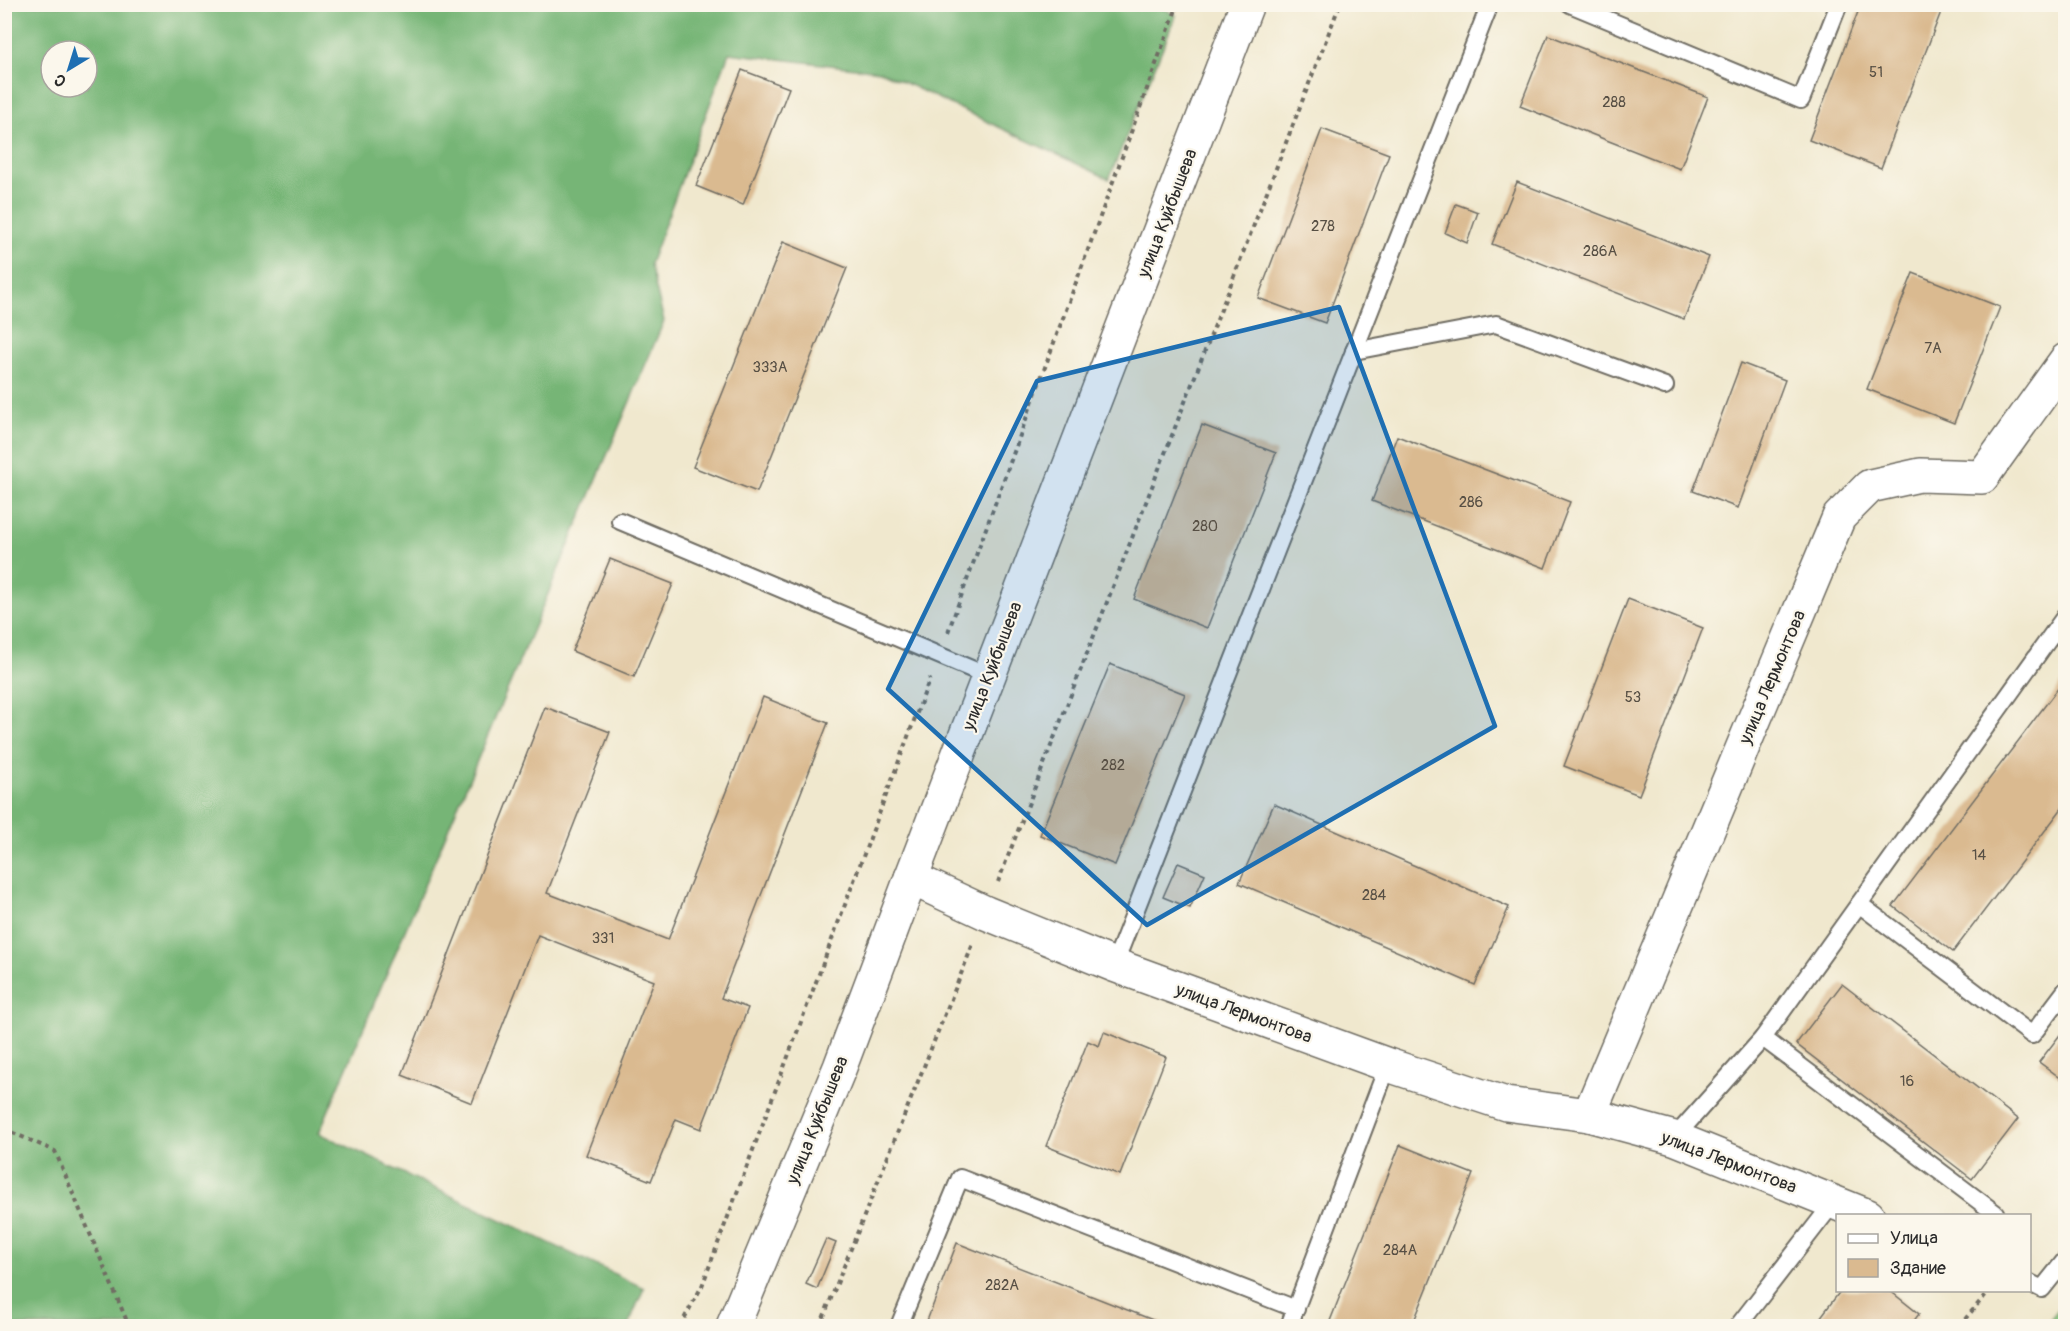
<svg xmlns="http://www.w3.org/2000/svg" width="2070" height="1331" font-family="Pangolin,sans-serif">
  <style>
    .green { fill: #93d38a; stroke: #5f7f5a; stroke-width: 1.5 }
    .forest { fill: #76b576; stroke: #507050; stroke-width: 1.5; fill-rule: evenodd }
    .building { fill: #daba90 }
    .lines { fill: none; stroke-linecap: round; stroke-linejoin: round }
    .service-casing { stroke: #706d64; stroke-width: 20 }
    .minor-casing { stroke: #706d64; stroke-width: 36 }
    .tertiary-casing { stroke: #706d64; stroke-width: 36 }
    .path { stroke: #706d64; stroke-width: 4; stroke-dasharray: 4.5 4.5; stroke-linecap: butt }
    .service { stroke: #fff; stroke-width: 16 }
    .minor { stroke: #fff; stroke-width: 33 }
    .tertiary { stroke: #fff; stroke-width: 33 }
    .marked { fill: #1f6fb2; fill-opacity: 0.2; stroke: #1f6fb2; stroke-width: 4.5; stroke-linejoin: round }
    .labels { text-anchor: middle; stroke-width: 4.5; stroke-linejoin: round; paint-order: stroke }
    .number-label { font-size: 15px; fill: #574f44 }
    .street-label { font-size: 18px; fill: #2b2b2b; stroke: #fbf7ec }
  </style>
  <rect width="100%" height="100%" fill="#fbf7ec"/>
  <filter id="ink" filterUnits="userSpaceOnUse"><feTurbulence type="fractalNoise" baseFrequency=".0167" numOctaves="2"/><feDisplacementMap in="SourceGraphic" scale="12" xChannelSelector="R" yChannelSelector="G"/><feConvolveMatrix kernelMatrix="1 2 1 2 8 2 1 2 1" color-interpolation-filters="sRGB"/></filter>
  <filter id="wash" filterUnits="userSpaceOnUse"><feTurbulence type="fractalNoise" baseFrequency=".008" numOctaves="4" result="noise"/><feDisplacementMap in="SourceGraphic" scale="24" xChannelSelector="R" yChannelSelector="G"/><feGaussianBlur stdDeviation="1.35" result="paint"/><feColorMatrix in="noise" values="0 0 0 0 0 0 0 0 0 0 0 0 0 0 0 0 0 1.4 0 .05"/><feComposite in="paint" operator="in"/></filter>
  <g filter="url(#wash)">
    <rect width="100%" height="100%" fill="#f0e8ce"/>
    <!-- green -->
    <path class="green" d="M2065,1301V1326H2045Z"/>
    <!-- forest -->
    <path class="forest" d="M1155,4L1176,15L1109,179L880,71L729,53L650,264L664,321L319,1133L644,1288L628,1326H5V5ZM51,51H87V87H51Z"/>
    <g id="blocks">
      <!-- building -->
      <g class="building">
        <path d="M1861,4H1944L1881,168L1809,140Z"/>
        <path d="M1548,35L1708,97L1680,169L1520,106Z"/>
        <path d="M742,70L789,88L743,205L696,186Z"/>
        <path d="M1322,129L1389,154L1325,323L1258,298Z"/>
        <path d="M1517,182L1709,257L1684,319L1492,244Z"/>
        <path d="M1456,204L1478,212L1467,243L1445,233Z"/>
        <path d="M783,242L847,268L757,492L693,467Z"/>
        <path d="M1913,273L2000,307L1954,423L1867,389Z"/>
        <path d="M1741,363L1785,380L1738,508L1693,491Z"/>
        <path d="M1202,425L1276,453L1207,628L1134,599Z"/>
        <path d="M1397,436L1570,502L1545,568L1372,501Z"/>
        <path d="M610,559L673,584L634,677L572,651Z"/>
        <path d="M1628,599L1703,628L1639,795L1564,766Z"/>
        <path d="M1110,664L1185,694L1115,865L1040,835Z"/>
        <path d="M2066,678V803L1953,952L1893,906Z"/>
        <path d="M763,697L828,723L721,998L748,1008L701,1129L676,1119L651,1181L586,1155L654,981L538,935L472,1103L402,1075L545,707L610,732L547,893L668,940Z"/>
        <path d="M1274,804L1509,907L1475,985L1239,883Z"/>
        <path d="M1178,863L1205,874L1190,908L1163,897Z"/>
        <path d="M1842,984L2018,1119L1972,1179L1796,1044Z"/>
        <path d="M2066,1027V1082L2039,1062Z"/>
        <path d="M1104,1032L1166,1057L1120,1175L1046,1146L1088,1041L1099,1046Z"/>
        <path d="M1400,1145L1473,1174L1412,1326H1328Z"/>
        <path d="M826,1239L836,1243L817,1289L806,1284Z"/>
        <path d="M957,1243L1168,1326H925Z"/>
        <path d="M1841,1290H1889L1919,1314L1910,1326H1814Z"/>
      </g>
    </g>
  </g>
  <g filter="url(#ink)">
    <use href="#blocks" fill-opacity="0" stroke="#706d64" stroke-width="1.5"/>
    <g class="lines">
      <!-- service casing -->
      <g class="service-casing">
        <g id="service">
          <path d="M1570,4L1801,100L1839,4"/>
          <path d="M1354,351L1496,324L1665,386"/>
          <path d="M620,521L988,676"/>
          <path d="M1859,904L2032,1035L2066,990"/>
          <path d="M1114,965L1490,4"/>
          <path d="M1763,1038L1995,1213L1994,1216"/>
          <path d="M1674,1138L1763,1038L2066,615"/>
          <path d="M2030,1283L2042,1289L2066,1259"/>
          <path d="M899,1326L960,1178L1296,1309"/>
          <path d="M1289,1326L1388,1065"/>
          <path d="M1738,1326L1834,1202"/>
        </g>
      </g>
      <!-- minor casing -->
      <g class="minor-casing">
        <g id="minor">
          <path d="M911,878L986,913L1114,965L1388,1065L1506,1104L1589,1115L1674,1138L1868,1216"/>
          <path d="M1589,1115L1839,517L1870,486L1920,475L1982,477L2066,360"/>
        </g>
      </g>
      <!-- tertiary casing -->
      <g class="tertiary-casing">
        <path id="tertiary" d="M733,1326L840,1067L911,878L1247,4"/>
      </g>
      <!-- path -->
      <g class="path">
        <path d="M948,632L1178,4"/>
        <path d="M998,882L1340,4"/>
        <path d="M4,1129L55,1151L129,1326"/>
        <path d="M20,1326L71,1324L80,1326"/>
        <path d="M680,1326L702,1286L930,678"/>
        <path d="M820,1326L973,944"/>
        <path d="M1959,1326L1990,1290"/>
      </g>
      <!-- service -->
      <use href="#service" class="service"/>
      <!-- minor -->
      <use href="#minor" class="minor"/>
      <!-- tertiary -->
      <use href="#tertiary" class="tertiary"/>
    </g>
  </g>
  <!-- marked area -->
  <path class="marked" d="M1339,307L1495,726L1147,925L888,689L1037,381Z"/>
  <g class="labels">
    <!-- number labels -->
    <g class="number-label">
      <text x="1876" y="77">51</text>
      <text x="1614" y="107">288</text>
      <text x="1323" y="231">278</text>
      <text x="1600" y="256">286А</text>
      <text x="1933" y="353">7А</text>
      <text x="770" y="372">333А</text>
      <text x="1471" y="507">286</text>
      <text x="1205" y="531">280</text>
      <text x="1633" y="702">53</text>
      <text x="1113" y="770">282</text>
      <text x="1979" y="860">14</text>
      <text x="1374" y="900">284</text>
      <text x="603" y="943">331</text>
      <text x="1907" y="1086">16</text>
      <text x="1400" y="1255">284А</text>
      <text x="1002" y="1290">282А</text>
    </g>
    <!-- street labels -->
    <g class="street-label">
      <text transform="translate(1167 213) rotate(-69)" y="6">улица Куйбышева</text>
      <text transform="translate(992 666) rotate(-69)" y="6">улица Куйбышева</text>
      <text transform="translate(1772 677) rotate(-67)" y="6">улица Лермонтова</text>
      <text transform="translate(1244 1013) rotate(20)" y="6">улица Лермонтова</text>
      <text transform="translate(817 1120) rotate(-68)" y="6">улица Куйбышева</text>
      <text transform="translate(1729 1162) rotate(21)" y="6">улица Лермонтова</text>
    </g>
  </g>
  <!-- margin -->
  <rect width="2070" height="1331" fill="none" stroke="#fbf7ec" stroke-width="24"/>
  <!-- legend -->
  <rect x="1836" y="1214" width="195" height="78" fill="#fbf7ec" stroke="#a8a59f" stroke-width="1.5"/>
  <rect x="1848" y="1234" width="30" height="9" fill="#ffffff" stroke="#a8a59f" stroke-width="1.5"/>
  <text x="1890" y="1244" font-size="18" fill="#2b2b2b">Улица</text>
  <rect x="1848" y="1259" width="30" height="18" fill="#daba90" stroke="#a8a59f" stroke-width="1.5"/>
  <text x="1890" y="1274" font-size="18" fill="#2b2b2b">Здание</text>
  <!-- north arrow -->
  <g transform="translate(69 69) rotate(218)"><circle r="28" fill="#fbf7ec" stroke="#a8a59f" stroke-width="1.5"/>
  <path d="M0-4.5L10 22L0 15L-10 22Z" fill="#1f6fb2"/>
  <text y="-9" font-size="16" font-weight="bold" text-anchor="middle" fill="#2b2b2b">С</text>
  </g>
</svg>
